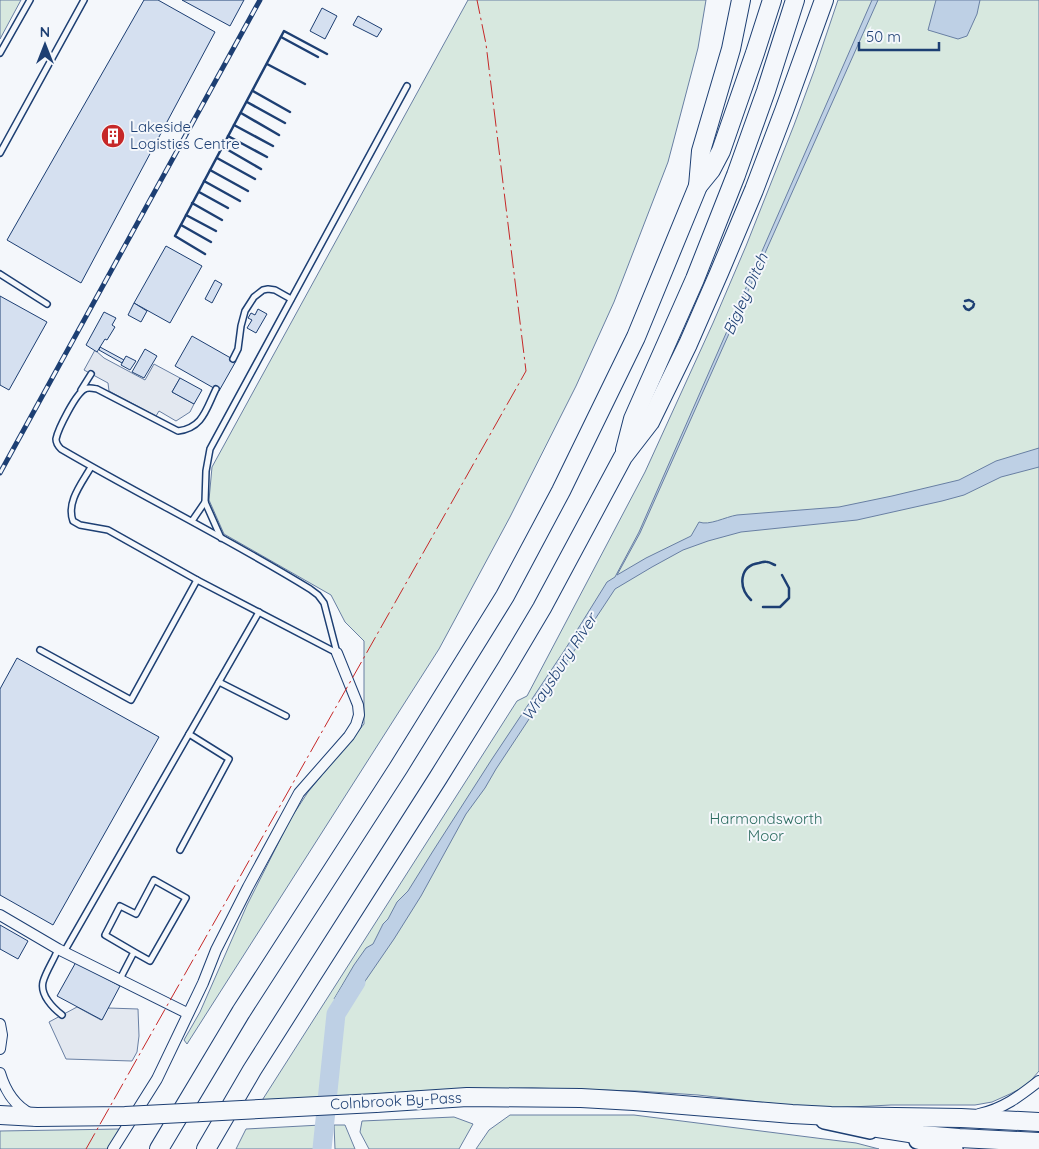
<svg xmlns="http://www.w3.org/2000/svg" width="1039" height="1149" font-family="Quicksand,sans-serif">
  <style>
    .green { fill: #d7e8df; stroke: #687fa3 }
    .parking { fill: #e3e8f0; stroke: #687fa3 }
    .water { fill: #bed0e5; stroke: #687fa3 }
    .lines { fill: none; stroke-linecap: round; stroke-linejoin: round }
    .river { stroke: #bed0e5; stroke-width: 19 }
    .building { fill: #d5e0f0; stroke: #1d3f73 }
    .lane-casing { stroke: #1d3f73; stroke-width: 8 }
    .street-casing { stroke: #1d3f73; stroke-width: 12 }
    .primary-casing { stroke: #1d3f73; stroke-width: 18 }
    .highway-casing { stroke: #1d3f73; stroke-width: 20 }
    .lane { stroke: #f4f7fb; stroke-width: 5 }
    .street { stroke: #f4f7fb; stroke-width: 10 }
    .primary { stroke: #f4f7fb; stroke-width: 15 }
    .highway { stroke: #f4f7fb; stroke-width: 18 }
    .rail-casing { stroke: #1d3f73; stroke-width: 5 }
    .rail { stroke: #f4f7fb; stroke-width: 3; stroke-dasharray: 9; stroke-linecap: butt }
    .highway-bridge-casing { stroke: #1d3f73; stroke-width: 20; stroke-linecap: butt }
    .highway-bridge { stroke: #f4f7fb; stroke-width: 18 }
    .wall { stroke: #1d3f73; stroke-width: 2.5 }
    .power { stroke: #c62828; stroke-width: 1; stroke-dasharray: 18 4 2.5 4; stroke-linecap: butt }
    .labels { text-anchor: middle; stroke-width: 4; stroke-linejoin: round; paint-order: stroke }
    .poi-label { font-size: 15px; fill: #1d3f73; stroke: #f4f7fb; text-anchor: start }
    .park-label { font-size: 15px; fill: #2c6c60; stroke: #f4f7fb }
    .street-label { font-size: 15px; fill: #1d3f73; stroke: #f4f7fb }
    .water-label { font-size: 16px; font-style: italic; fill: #1d3f73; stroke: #f4f7fb }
  </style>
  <rect width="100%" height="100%" fill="#f4f7fb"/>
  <!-- green -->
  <g class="green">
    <path d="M0,0H21L0,39Z"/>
    <path d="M468,0H706L698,48L668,162L614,302L576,386L510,517L439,649L187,1044L184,1040L200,1012L247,905L291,818L308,792L364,724V641L345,622L331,595L224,534L209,500L212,467Z"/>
    <path d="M838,0H1039V1071L1027,1085L1010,1094L992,1102L975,1105H891L831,1108L795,1106L698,1095L637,1091L532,1088L419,1091L261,1102L517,701L527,696L645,472L713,323L746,246L794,125L814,71Z"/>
    <path d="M510,1115H634L856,1143L879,1149H476L489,1130Z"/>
    <path d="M454,1117L473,1124L459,1149H369L360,1132L362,1121Z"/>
    <path d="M321,1125L322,1139L317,1149H236L246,1129Z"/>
    <path d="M334,1125H345L355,1149H335Z"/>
    <path d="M120,1129L107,1149H0V1131Z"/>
  </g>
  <!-- parking -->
  <g class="parking">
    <path d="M95,350L104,358L145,380L154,364L180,378L172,392L194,404L190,412L176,421L159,411L156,416L109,391L108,383L84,370Z"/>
    <path d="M77,1007L101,1020L108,1008L138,1009L139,1036L137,1052L132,1061L66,1059L49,1022Z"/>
  </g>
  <!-- water -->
  <g class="water">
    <path d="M872,0H878L640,533L617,575L646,558L691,536L699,522C709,526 725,517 737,515L839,507L892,496L959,480L996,461L1039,448V467L1001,477L964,495L942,501L857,520L741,532L708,541L683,550L652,567L615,589L496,769L485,788L466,814L421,896L394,939L348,1006L334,999L354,965L366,948L373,944L383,924L388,919L397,902L408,891L433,851L492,759L566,648L607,582L615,577L639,532Z"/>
    <path d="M936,0H980L977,14L967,36L958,39L928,30Z"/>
  </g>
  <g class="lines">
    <!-- river -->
    <path class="river" d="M322,1149L336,1014L356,982"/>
  </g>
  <!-- building -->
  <g class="building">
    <path d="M144,0H158L215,32L81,283L7,240Z"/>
    <path d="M182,0H244L230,26Z"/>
    <path d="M322,8L337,16L325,39L310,31Z"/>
    <path d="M358,16L382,29L377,37L353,25Z"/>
    <path d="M166,246L202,266L170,323L134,303Z"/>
    <path d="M215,280L222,284L212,303L205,299Z"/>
    <path d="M0,296L47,322L9,390L0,385Z"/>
    <path d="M134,303L147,311L141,322L128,315Z"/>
    <path d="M258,309L267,314L256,333L247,328L252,320L248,318L251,313L255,315Z"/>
    <path d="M104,312L116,318L112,325L115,327L107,340L105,339L97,352L86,345Z"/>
    <path d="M192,336L236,361L219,391L175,366Z"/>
    <path d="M100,347L124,360L122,363L99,350Z"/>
    <path d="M145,349L157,356L144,378L132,372Z"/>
    <path d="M126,356L136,361L130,370L121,365Z"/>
    <path d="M180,378L202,390L194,404L172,392Z"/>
    <path d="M17,658L159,737L53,925L0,895V689Z"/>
    <path d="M0,925L28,941L18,959L0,949Z"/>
    <path d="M76,962L120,986L102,1020L57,996Z"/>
  </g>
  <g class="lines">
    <!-- lane casing -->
    <g class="lane-casing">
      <g id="lane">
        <path d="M0,53L30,0"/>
        <path d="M0,153L84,0"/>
        <path d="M0,274L47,304"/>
        <path d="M233,359L238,349L241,326L245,311L254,297L263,290L268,289L275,290L291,299"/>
        <path d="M216,389C206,409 203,428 178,431L97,389C92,388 88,387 85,389C76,393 58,429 56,439C56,443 58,446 61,449C143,497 229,539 310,589L318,595L324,603L337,653"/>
        <path d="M81,390L91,374"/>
        <path d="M91,467C82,483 66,502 73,521L80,525L108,530L197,580"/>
        <path d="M192,521L205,502"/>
        <path d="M221,538L205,502L206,471L210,449L407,86"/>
        <path d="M40,650L131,700L197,580L337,653"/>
        <path d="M219,682L286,716"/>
        <path d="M180,850L229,759L189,734"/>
        <path d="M58,949C54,960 46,971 43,982C40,995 53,1008 62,1015"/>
        <path d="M64,952L259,612"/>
        <path d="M120,979L134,952L150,961L186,898L154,880L136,914L120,906L105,935L134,952"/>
      </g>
    </g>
    <!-- street casing -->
    <g class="street-casing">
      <g id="street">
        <path d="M0,915L58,949L187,1013"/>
        <path d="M0,1024L2,1035L0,1049"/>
        <path d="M0,1073C5,1090 15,1106 31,1114"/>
        <path d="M979,1114C1003,1109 1020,1096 1039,1081"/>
        <path d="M113,1149L157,1079L203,983L216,950L248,887L299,793L349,736L356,725L359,715L358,705L337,653"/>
      </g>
    </g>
    <!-- primary casing -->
    <g class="primary-casing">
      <g id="primary">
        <path d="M824,1121L870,1131"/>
        <path d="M917,1141L955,1149"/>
      </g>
    </g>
    <!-- highway casing -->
    <g class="highway-casing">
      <g id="highway">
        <path d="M698,186L701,151L731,49L741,0"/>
        <path d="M625,450L633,419L695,279L736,175L766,91L795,0"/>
        <path d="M376,1103L467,1097L581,1098L634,1101L792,1114L831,1116L961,1118L1039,1122"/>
        <path d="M0,1115L37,1117"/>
        <path d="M859,1125L922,1135L959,1138L1039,1142"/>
        <path d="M159,1149L241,1012L399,767L505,596L561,491L636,337L698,186L711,170L721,151L755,53L772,0"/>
        <path d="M206,1149L252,1070L311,977L438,778L507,667L542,608L623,457L650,422L688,344L719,273L754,190L784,111L824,0"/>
      </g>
    </g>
    <!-- lane -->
    <use href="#lane" class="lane"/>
    <!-- street -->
    <use href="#street" class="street"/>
    <!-- primary -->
    <use href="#primary" class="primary"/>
    <!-- highway -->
    <use href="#highway" class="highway"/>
    <!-- rail casing -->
    <g class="rail-casing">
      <path id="rail" d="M0,473L260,0"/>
    </g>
    <!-- rail -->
    <use href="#rail" class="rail"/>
    <!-- highway-bridge casing -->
    <g class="highway-bridge-casing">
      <path id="highway-bridge" d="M37,1117L125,1116L376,1103"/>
    </g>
    <!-- highway-bridge -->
    <use href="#highway-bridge" class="highway-bridge"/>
    <!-- wall -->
    <g class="wall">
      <path d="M281,37L318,57"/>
      <path d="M267,64L305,84"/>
      <path d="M253,91L290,112"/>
      <path d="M247,102L285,123"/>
      <path d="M241,113L279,135"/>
      <path d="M234,125L273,146"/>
      <path d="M228,136L267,157"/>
      <path d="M223,147L261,169"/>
      <path d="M217,158L255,179"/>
      <path d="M210,170L248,191"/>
      <path d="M204,181L240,201"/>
      <path d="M199,192L228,208"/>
      <path d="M192,203L222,220"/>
      <path d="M186,215L216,231"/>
      <path d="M181,225L211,242"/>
      <path d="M205,254L175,236L284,31L327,54"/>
      <path d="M965,301L969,300L973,302"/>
      <path d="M964,306L966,309L969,310L973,307L974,304"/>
      <path d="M751,600C738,587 739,566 759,563C762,562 765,561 767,562C770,562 772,564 775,565"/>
      <path d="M763,607H780L789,598V588L782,575"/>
    </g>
    <!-- power -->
    <path class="power" d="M86,1149L526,371L486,44L477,0"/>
  </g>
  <!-- icons -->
  <defs>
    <g id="building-disc" transform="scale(1.25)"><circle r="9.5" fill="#c62828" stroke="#f4f7fb"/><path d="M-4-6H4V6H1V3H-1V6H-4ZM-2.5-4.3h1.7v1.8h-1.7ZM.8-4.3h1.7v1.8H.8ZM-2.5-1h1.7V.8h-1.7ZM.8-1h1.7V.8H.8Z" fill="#fff"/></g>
  </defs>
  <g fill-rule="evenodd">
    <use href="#building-disc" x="113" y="136"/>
  </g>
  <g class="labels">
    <!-- poi labels -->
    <g class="poi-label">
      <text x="130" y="132">Lakeside<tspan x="130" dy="17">Logistics Centre</tspan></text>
    </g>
    <!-- park labels -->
    <g class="park-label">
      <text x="766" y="824">Harmondsworth<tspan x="766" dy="17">Moor</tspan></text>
    </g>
    <!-- street labels -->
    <g class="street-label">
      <text transform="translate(396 1101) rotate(-3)" y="5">Colnbrook By-Pass</text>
    </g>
    <!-- water labels -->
    <g class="water-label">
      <text transform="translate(745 294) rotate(-66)" y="6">Bigley Ditch</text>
      <text transform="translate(559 667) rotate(-57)" y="6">Wraysbury River</text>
    </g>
  </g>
  <!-- north arrow -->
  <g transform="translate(45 45)" stroke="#f4f7fb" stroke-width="4" paint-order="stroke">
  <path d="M0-4L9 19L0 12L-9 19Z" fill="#1d3f73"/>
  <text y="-8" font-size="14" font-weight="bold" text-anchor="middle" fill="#1d3f73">N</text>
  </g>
  <!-- scale -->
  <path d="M859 42v8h80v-8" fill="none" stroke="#1d3f73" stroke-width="2.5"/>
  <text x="866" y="42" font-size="15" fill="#1d3f73" stroke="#f4f7fb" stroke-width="4" paint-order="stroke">50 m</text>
</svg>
